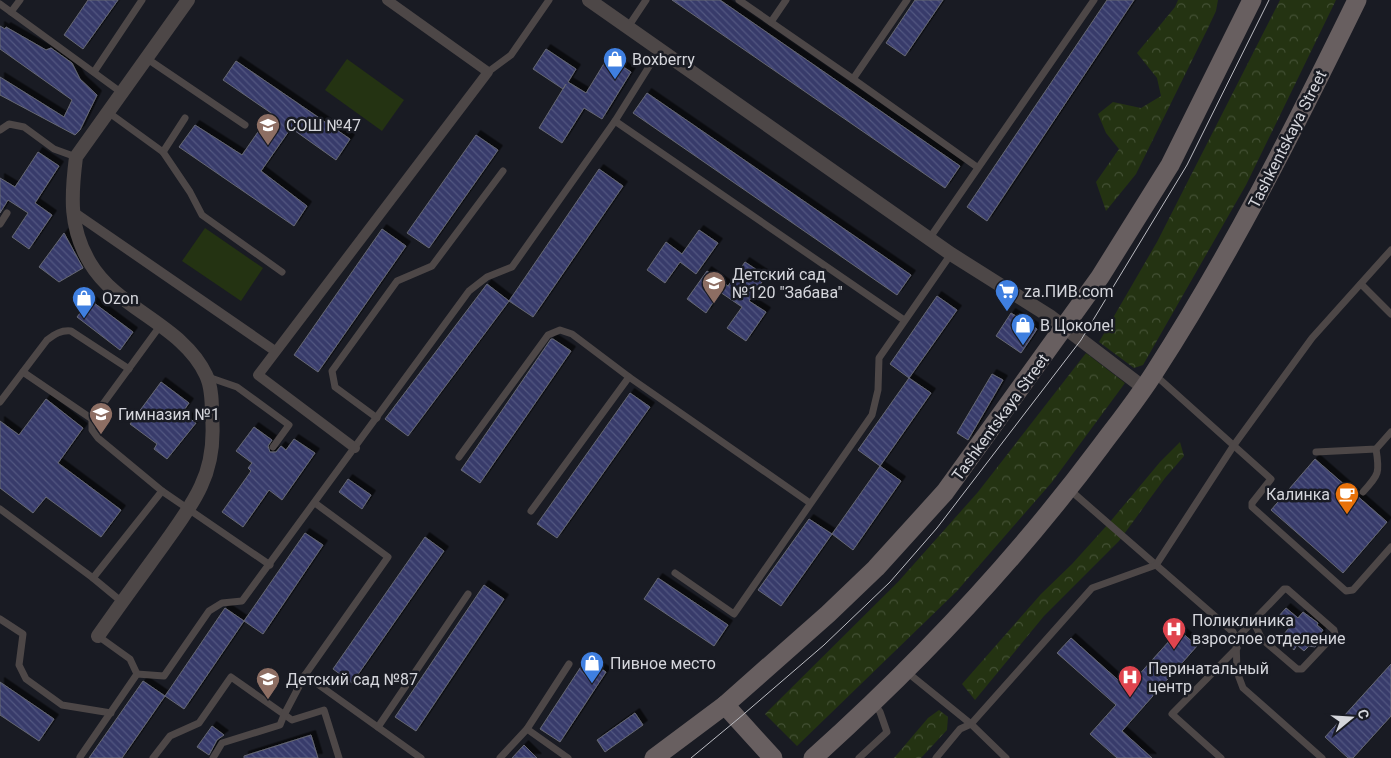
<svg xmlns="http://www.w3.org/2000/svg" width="1391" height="758" font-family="Roboto,sans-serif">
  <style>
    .forest { fill: url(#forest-crowns) }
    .garden { fill: #243312 }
    .building { fill: url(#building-back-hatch); stroke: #666873; filter: url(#shadow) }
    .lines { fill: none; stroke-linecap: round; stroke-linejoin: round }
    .service { stroke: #4d4747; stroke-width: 7 }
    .pedestrian { stroke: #4d4747; stroke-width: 10 }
    .minor { stroke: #4d4747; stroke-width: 14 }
    .secondary { stroke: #685f60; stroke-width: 19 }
    .tram { stroke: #bcbdc3; stroke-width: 1 }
    .labels { text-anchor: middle; stroke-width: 5; stroke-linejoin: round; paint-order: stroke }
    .poi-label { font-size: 16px; fill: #d5d6dc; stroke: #191b23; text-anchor: start }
    .street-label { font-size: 16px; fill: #d5d6dc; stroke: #191b23 }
  </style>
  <defs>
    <pattern id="forest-crowns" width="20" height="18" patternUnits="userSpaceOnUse" patternTransform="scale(1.25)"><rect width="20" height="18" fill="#243312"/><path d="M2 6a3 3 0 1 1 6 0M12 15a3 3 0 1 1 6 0" fill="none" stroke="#435034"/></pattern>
    <pattern id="building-back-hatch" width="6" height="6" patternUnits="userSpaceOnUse" patternTransform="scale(1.25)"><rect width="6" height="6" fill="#373b6b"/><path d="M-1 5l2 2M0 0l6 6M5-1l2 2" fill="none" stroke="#535780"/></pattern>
    <filter id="shadow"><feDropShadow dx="4.5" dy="-4.5" stdDeviation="0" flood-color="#0009"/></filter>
  </defs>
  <rect width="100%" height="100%" fill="#191b23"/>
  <!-- forest -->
  <g class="forest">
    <path d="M1178,0H1218L1216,11L1208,28L1136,174L1106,211L1096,182L1119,149L1106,133L1098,114L1113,102L1141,108L1161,96L1157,78L1137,53L1175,7Z"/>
    <path d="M1280,0H1336L1246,185L1143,365L1134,368L1099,342L1157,242Z"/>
    <path d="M1086,353L1125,383L1052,482L957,591L797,746L765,714L898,582L978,492Z"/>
    <path d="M1180,442L1184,456L1165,478L1119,541L1044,616L975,700L962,684L1041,594L1072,564L1109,523L1160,462Z"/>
    <path d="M939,710L948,717L947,730L921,758H894L928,718Z"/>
  </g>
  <!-- garden -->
  <g class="garden">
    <path d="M347,59L404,100L382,131L325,90Z"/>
    <path d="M205,228L263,268L241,301L182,261Z"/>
  </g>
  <!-- building -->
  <g class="building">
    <path d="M88,0H118L83,49L64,35Z"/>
    <path d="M672,0H720L960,166L945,188Z"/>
    <path d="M915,0H943L905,56L886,43Z"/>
    <path d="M1107,0H1134L987,221L967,207Z"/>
    <path d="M0,26L5,29L6,27L46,50L51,48L72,63L80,79L97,95L80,130L75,135L0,95V77L64,117L72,100L0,49Z"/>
    <path d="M546,49L576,69L568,82L586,93L608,57L631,72L602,119L584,108L562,143L539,128L566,84L563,89L533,69Z"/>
    <path d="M236,61L350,139L336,160L291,128L261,171L307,206L294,226L179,147L195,125L242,155L271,113L223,80Z"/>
    <path d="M647,93L911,275L897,295L633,113Z"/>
    <path d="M476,135L498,150L429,248L407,233Z"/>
    <path d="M38,152L59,166L35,203L52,215L29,249L12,237L28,213L8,200L0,213V178L15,187Z"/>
    <path d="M599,169L623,186L533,317L509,301Z"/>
    <path d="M382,229L406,246L318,372L294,355Z"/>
    <path d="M699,230L718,243L696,274L680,262L665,283L647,270L666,242L682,254Z"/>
    <path d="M64,233L83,268L59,282L39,267Z"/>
    <path d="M745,262L766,276L749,301L766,312L746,341L727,328L742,307L720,292L706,313L687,299L707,271L728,286Z"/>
    <path d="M487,284L509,301L408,436L385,419Z"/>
    <path d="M937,296L957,310L909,378L890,364Z"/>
    <path d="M90,300L133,332L120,350L77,317Z"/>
    <path d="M1011,313L1037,329L1021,353L996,336Z"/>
    <path d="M551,339H553L571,351L480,483L461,470Z"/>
    <path d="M992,374L1003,380L968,440L957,433Z"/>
    <path d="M909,378L931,393L880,466L858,450Z"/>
    <path d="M161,382L189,403L182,413L196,423L167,459L154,449L157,444L130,424Z"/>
    <path d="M630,393L650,407L557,538L537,524Z"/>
    <path d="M46,399L83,428L58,463L121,510L101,537L46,497L33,513L0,488V421L19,435Z"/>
    <path d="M254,427L272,440L268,446L270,452H276L281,446L286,450L294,439L315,453L282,500L269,490L243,527L222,512L251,471L248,468L252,463L236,451Z"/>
    <path d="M1315,459L1387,522L1343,573L1271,510Z"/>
    <path d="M880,466L901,481L853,550L832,534Z"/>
    <path d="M348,479L371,495L362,509L339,492Z"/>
    <path d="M809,519L832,534L781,606L758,590Z"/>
    <path d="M305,533L323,545L263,634L244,621Z"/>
    <path d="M425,537L444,551L352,683L333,669Z"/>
    <path d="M658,578L728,625L714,646L644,599Z"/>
    <path d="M484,585L504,599L416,731L395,717Z"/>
    <path d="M225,608L244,621L184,709L165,696Z"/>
    <path d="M1286,608L1298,618L1303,612L1318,623L1317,625L1323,630L1320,634L1321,641L1315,647L1309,646L1304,651L1297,645L1294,650L1285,642L1289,638L1284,634L1289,628L1277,618Z"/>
    <path d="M1179,630L1197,646L1122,731L1152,758H1117L1090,734L1116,705L1057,653L1071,638L1127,688Z"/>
    <path d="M586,659L606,672L560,742L540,729Z"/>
    <path d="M1391,664V716L1353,758H1348L1325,737Z"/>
    <path d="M143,681L165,696L122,758H89Z"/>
    <path d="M0,682L54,719L39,741L0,715Z"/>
    <path d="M635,713L643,725L605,752L597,740Z"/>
    <path d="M212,726L224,735L217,740L209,755L197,747Z"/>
    <path d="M311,735L318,758H244V756Z"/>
    <path d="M524,745L537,758H512Z"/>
  </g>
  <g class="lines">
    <!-- service -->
    <g class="service">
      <path d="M739,0L853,79L977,167"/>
      <path d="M0,4L122,93"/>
      <path d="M11,12L20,0"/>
      <path d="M771,22L786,0"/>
      <path d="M628,27L646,0"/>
      <path d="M146,58L245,125"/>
      <path d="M94,72L142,0"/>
      <path d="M488,72L511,55L549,0"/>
      <path d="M853,79L907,0"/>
      <path d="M108,112L163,152L185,118"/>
      <path d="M615,121L904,320"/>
      <path d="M0,130L9,124L24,127L54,149L76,157"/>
      <path d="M163,152L190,192L202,215L282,272"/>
      <path d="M0,224L7,213"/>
      <path d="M929,239L1094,0"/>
      <path d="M1361,284L1391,314"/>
      <path d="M160,326L92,419V430L98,438L162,491L270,565"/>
      <path d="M23,372L92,419"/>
      <path d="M1154,374L1271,479L1252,503V507L1346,591L1353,590L1391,547"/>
      <path d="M208,377L237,387L289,425L273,447"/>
      <path d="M0,402L47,340C55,334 61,330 71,331L129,369"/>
      <path d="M377,418L335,387L332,371L397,281L432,266L503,171"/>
      <path d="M1316,452L1376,449L1391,432"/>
      <path d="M459,457L548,335L560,330L572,334L629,377L810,503"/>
      <path d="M1070,490L1233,632L1236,639L1237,672L1243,688L1322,758"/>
      <path d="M1363,492C1379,474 1380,473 1376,449"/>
      <path d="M315,503L388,557L305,675L421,758"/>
      <path d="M0,509L93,578L162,491"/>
      <path d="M531,511L629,377"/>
      <path d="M675,573L734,614L872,415L878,390L879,358L951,254"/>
      <path d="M93,578L122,602"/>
      <path d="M0,619L23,634L19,665L26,679L62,705L111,713"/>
      <path d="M98,636L130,659L137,674"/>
      <path d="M1236,639L1284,589H1287L1334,630L1335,634L1302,669H1297L1262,639L1253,621"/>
      <path d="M907,671L913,677L971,724L1006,758"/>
      <path d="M378,727L468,594"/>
      <path d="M527,729L568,758"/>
      <path d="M80,757L137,674L164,676L209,611L222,603L242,601L469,291L487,277L512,267L615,121L660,49"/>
      <path d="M153,758L170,736L199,723L231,677L292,720L324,710L339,758"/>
      <path d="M213,758L222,743L280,725L284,715L305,675"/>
      <path d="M500,758L527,729L569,664"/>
      <path d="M859,758L887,732L880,712L874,703"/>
      <path d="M936,758L960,729L971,724L1092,588L1156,565L1234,445L1312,338L1391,250"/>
      <path d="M1221,758L1172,714L1237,648"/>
    </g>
    <!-- pedestrian -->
    <g class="pedestrian">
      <path d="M72,211L275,351"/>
      <path d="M355,448L258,375L488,72L387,0"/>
    </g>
    <!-- minor -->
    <g class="minor">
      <path d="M589,0L951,254L1051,317L1144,388"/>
      <path d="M98,636C119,606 141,576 162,547C176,527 191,508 201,486C211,465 214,440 212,416C212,404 212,387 206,375C183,325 118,310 90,263C69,228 71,196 76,157L188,0"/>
    </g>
    <!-- secondary -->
    <g class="secondary">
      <path d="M725,705L773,758"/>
      <path d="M654,758L725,705L828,614L876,568L945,492L1100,277L1170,165L1252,0"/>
      <path d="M813,758C919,663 1016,560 1101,446C1119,422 1138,398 1154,373C1231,254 1295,127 1357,0"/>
    </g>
    <!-- tram -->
    <path class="tram" d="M691,758L738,719L824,645L890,582L937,528L1081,340L1187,165L1269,0"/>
  </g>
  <!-- icons -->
  <defs>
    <g id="shop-pin" transform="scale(1.25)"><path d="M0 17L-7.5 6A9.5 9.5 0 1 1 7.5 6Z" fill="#3f7fe0" stroke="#191b23"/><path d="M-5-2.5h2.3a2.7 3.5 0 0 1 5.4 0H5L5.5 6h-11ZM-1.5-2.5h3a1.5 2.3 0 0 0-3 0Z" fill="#fff"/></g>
    <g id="school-pin" transform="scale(1.25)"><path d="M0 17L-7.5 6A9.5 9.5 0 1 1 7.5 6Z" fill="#8d6e63" stroke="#191b23"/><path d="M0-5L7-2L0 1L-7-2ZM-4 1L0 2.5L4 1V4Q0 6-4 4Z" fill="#fff"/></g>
    <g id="supermarket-pin" transform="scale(1.25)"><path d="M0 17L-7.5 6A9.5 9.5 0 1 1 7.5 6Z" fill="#3f7fe0" stroke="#191b23"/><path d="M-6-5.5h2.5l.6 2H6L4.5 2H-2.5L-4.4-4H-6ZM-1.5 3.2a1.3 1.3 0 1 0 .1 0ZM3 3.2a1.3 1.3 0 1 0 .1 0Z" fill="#fff"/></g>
    <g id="cafe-pin" transform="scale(1.25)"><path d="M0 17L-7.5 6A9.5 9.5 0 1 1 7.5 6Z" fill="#e8710a" stroke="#191b23"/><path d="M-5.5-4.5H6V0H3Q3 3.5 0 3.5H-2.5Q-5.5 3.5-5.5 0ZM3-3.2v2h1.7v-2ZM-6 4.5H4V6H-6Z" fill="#fff"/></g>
    <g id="hospital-pin" transform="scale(1.25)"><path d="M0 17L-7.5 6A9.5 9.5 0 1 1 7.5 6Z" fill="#e0444e" stroke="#191b23"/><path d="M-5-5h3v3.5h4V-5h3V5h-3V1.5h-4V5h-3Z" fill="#fff"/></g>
  </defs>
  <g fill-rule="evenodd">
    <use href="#shop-pin" x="615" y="59"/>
    <use href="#school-pin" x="268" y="125"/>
    <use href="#school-pin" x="714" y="283"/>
    <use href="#supermarket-pin" x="1007" y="291"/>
    <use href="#shop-pin" x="84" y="298"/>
    <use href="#shop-pin" x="1023" y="325"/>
    <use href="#school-pin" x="101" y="414"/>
    <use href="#cafe-pin" x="1347" y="494"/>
    <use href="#hospital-pin" x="1174" y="629"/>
    <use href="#shop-pin" x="592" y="663"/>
    <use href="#hospital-pin" x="1130" y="677"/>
    <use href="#school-pin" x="268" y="679"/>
  </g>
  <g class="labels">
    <!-- poi labels -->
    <g class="poi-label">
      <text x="632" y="65">Boxberry</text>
      <text x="286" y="131">СОШ №47</text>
      <text x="732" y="280">Детский сад<tspan x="732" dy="18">№120 "Забава"</tspan></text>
      <text x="1024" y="297">za.ПИВ.com</text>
      <text x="102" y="304">Ozon</text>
      <text x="1040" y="331">В Цоколе!</text>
      <text x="118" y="420">Гимназия №1</text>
      <text x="1330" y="500" text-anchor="end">Калинка</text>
      <text x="1192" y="626">Поликлиника<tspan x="1192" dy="18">взрослое отделение</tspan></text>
      <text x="610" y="669">Пивное место</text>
      <text x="1148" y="674">Перинатальный<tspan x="1148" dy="18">центр</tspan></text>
      <text x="286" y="685">Детский сад №87</text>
    </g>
    <!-- street labels -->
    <g class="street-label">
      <text transform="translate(1287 139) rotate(-63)" y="6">Tashkentskaya Street</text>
      <text transform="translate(1000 417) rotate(-54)" y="6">Tashkentskaya Street</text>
    </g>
  </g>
  <!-- north arrow -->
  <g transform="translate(1351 718) rotate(72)" stroke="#191b23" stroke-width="4" paint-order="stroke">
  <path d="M0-4L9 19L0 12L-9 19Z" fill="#d5d6dc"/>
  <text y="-8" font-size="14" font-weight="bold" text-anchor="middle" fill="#d5d6dc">С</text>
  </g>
</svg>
